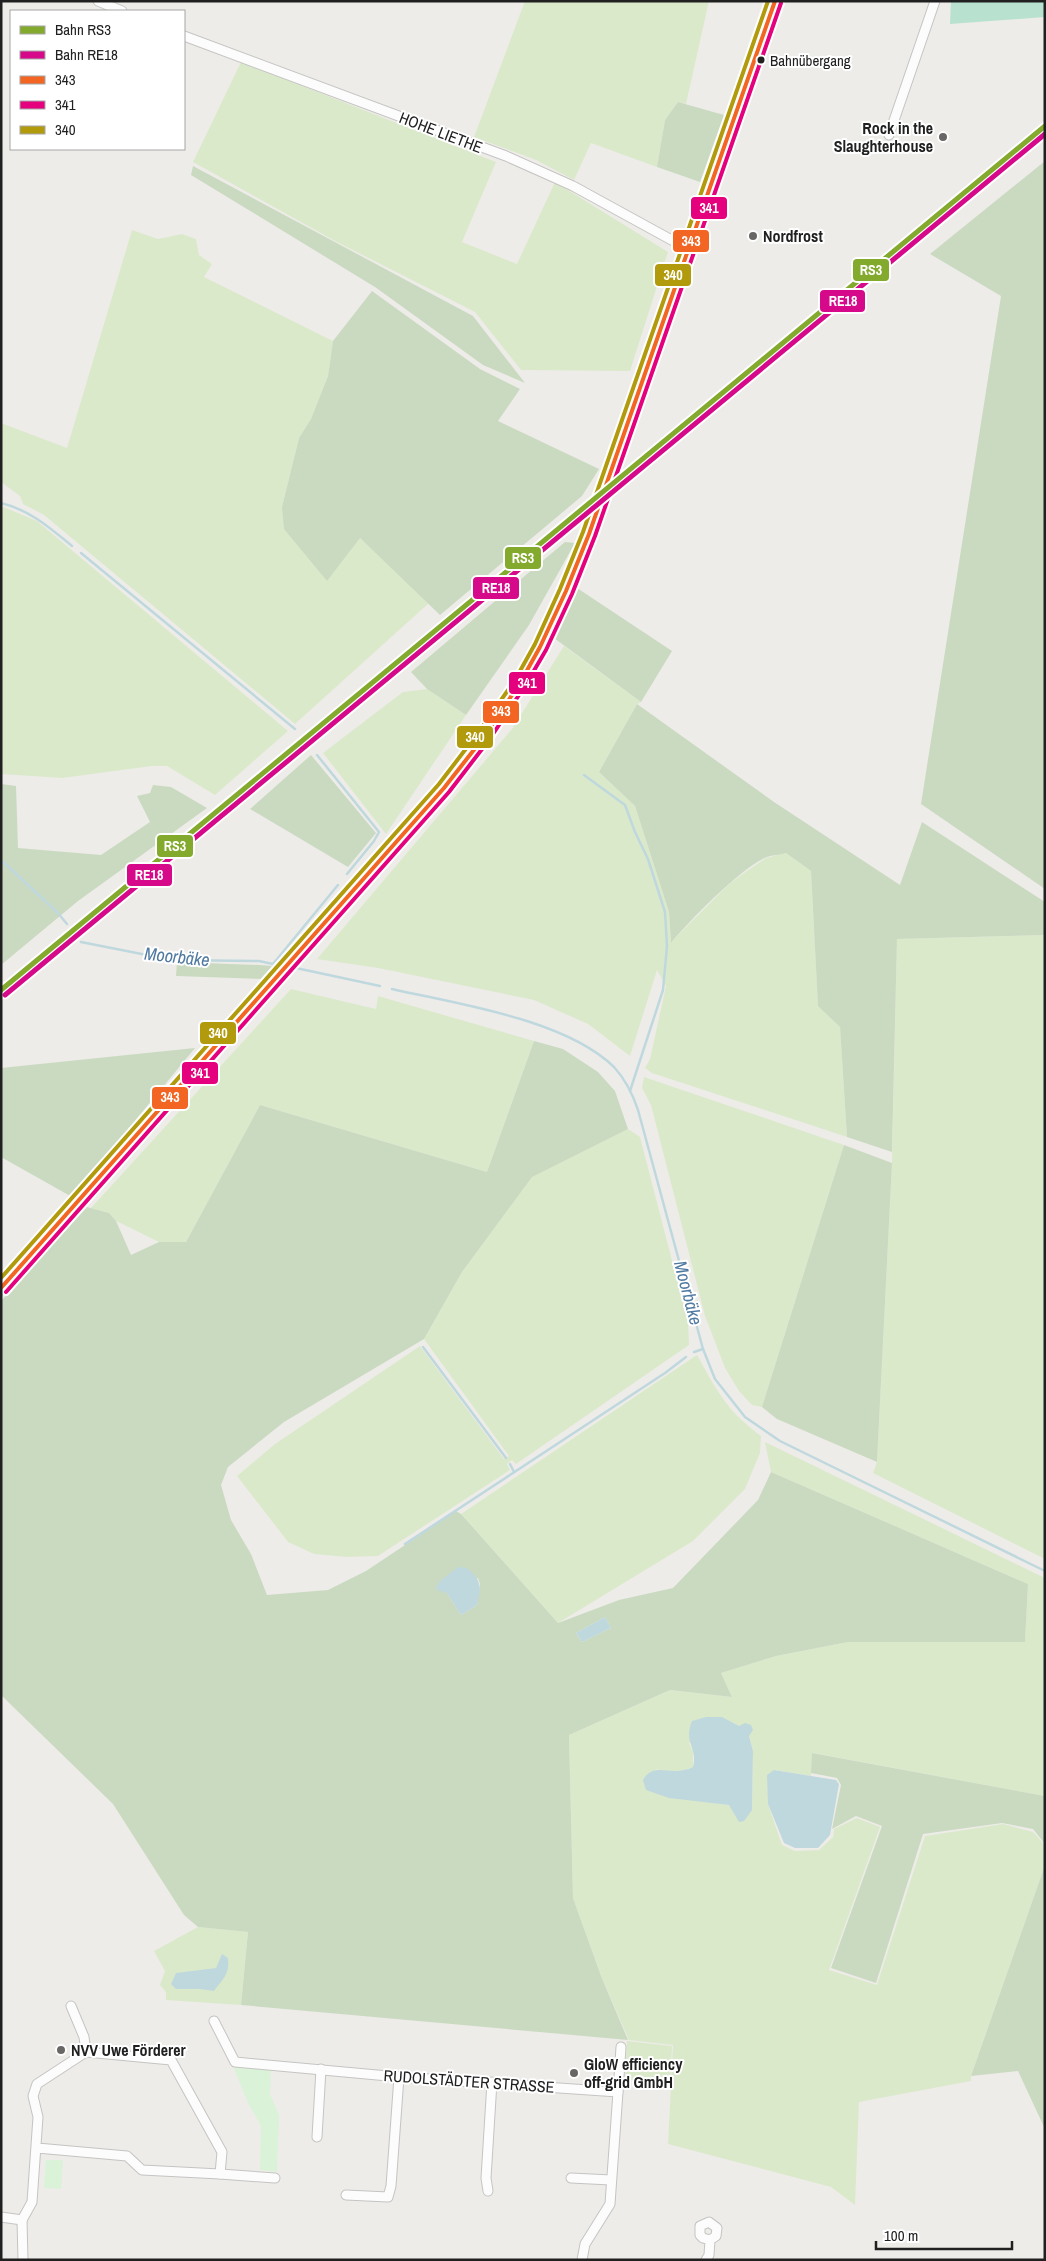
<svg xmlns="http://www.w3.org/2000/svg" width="1046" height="2261" font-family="'Archivo Narrow',sans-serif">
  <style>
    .grass { fill: #dbe9cb; fill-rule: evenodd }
    .forest { fill: #cadac0; fill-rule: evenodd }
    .park { fill: #daf2d8 }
    .pitch { fill: #b8e2cf }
    .water { fill: #bfd8de }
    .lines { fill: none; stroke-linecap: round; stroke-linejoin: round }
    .stream { stroke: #bfd8de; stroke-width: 2.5 }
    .minor-casing { stroke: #c5c4c3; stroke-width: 11 }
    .tertiary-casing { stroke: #c5c4c3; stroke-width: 14 }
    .minor { stroke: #fcfcfc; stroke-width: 9 }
    .tertiary { stroke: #fcfcfc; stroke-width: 11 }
    .bus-1-casing { stroke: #fff; stroke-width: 8 }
    .bus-2-casing { stroke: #fff; stroke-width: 8 }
    .bus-3-casing { stroke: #fff; stroke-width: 8 }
    .bus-1 { stroke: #f26522; stroke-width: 4 }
    .bus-2 { stroke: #e5007d; stroke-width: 4 }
    .bus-3 { stroke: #b19a0c; stroke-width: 4 }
    .rail-1-casing { stroke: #fff; stroke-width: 9 }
    .rail-2-casing { stroke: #fff; stroke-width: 9 }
    .rail-1 { stroke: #83a92d; stroke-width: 5 }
    .rail-2 { stroke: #d7098b; stroke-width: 5 }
    .bus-dot { fill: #202020; stroke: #fff; stroke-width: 2 }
    .poi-dot { fill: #686766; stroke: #fff; stroke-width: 2 }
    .labels { text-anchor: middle; stroke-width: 4; stroke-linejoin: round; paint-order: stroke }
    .bus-label { font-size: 15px; fill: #202020; stroke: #fff; text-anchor: start }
    .poi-label { font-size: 16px; font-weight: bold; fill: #202020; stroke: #fff; text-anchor: start }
    .street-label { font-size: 16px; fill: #202020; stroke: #fff }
    .water-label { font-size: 18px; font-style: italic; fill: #507aa1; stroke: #fff }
    .line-badge { stroke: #fff; stroke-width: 2 }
    .badge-label { font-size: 14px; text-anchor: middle; font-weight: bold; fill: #fff }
  </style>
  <rect width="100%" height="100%" fill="#eeece9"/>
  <!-- grass -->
  <g class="grass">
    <path d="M525,1H709L686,104L678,102L665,120L657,167L591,143L574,180L536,160L474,137Z"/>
    <path d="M241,62L496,162L462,242L517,264L555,182L668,252L630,371L521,370L475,312L335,241L193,162Z"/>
    <path d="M132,230L158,239L182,234L196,239L199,255L212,264L204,277L333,341L328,376L311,419L299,438L282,507L360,538L429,603L295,724L44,515L23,504L20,496L1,482V423L67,448Z"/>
    <path d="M1,506L37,521L288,731L215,795L167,766H152L62,778L1,774Z"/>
    <path d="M564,646L641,702L637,704L599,772L635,806L669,912L671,942L728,885L744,873L766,858L786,853L811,871L818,1005L840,1027L847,1137L652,1073L645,1068L650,1059L666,986L657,970L630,1056L588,1024L534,1000L378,968L317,959L512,729Z"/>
    <path d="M427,689L466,715L386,834L323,753L403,692Z"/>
    <path d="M1045,935V1559L873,1473L877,1462L892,1163L897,939Z"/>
    <path d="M291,989L376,1009L378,996L534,1041L487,1172L260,1105L186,1242H159L116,1221L109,1213L91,1208Z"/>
    <path d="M644,1077L844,1145L762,1407L752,1405L739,1391L725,1368L705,1316L651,1105L642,1088Z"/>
    <path d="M628,1129L640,1137L688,1322L689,1345L516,1464L512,1460L507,1464L510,1470L378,1556L347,1557L314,1554L288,1542L237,1476L275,1444L420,1346L504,1459L509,1456L424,1339L462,1272L532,1176Z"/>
    <path d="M697,1355C717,1391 727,1411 761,1436L760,1453L745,1489L693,1541L558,1623L461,1514Z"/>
    <path d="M765,1442L1045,1578V1796L813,1753L811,1776L774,1770L768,1804L782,1845L795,1851L819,1850L833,1837L834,1829L857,1818L880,1827L829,1970L877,1985L925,1836L1003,1824L1033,1832L1045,1845V1865L971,2076V2081L859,2102L855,2205L831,2187L668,2144L673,2045L629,2040L601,1976L573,1898L569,1735L670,1690L732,1697L721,1673L776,1656L848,1642H1025L1028,1584L771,1472ZM739,1726L749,1736L753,1751L752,1810L735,1817V1812L729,1805L701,1801L655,1769C669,1772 680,1773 693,1767V1751L689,1743Z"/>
    <path d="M198,1927L248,1932L241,2005L166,2000V1992L160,1985L165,1971L154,1951Z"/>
    <path d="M627,2041L672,2046L670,2083L625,2080Z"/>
  </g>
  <!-- forest -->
  <g class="forest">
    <path d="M678,102L724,115L700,182L657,167L665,120Z"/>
    <path d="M1045,161V889L921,804L1001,296L930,254Z"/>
    <path d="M193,166L473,316L525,383L483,365L375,287L191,175Z"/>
    <path d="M372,291L480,369L520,389L498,421L599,469L582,496L440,615L360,538L327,581L284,529L282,507L299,438L311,419L328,376L333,341Z"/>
    <path d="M565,542L575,543L529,625L466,715L427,689L411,672Z"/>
    <path d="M577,588L672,651L641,702L554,638Z"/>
    <path d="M637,704L774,802L900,885L922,822L1045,902V935L897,939L892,1152L847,1137L840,1027L818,1006L811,871L786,853C780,855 773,855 767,857C743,866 688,922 671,943L669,912L635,806L599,772Z"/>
    <path d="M311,755L376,833L348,867L250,809Z"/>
    <path d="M1,784L16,786L18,848L101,855L150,822L137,796L150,793L153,785L171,787L207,808L78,901L1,965Z"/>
    <path d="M177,962L259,965L273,966L263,979L176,976Z"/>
    <path d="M534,1041L563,1049L598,1072L615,1091L628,1129L532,1177L462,1272L424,1339L284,1422L228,1467L221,1485L231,1520L251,1554L267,1595L328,1590L366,1571L456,1511L461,1514L558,1623L619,1600L673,1588L758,1500L771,1472L1028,1584L1025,1642H848L776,1656L721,1673L732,1697L670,1690L569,1735L573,1898L601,1976L628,2040L241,2005L248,1932L198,1927L184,1915L113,1804L1,1695V1301L87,1207L109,1213L116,1221L131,1255L159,1242H186L260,1105L487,1172ZM478,1578L480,1584L477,1605L461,1615L447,1593ZM605,1617L611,1628L582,1642L576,1633Z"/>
    <path d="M195,1048L72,1197L1,1157V1068Z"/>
    <path d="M844,1145L892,1163L877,1462L777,1419L762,1407Z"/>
    <path d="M812,1753L1045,1796V1844L1033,1829L1002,1823L923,1834L876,1983L831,1968L882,1826L856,1816L832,1829L841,1785L837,1778L811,1773Z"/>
    <path d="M1045,1865V2129L1018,2071L971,2076Z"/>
  </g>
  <!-- park -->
  <g class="park">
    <path d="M236,2065L271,2067L270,2094L279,2115L277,2172L260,2170L261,2126L248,2103L233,2066Z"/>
    <path d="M46,2160H63L61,2189L44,2188Z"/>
  </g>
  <!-- pitch -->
  <path class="pitch" d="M951,1H1045V17L950,24Z"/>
  <!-- water -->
  <g class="water">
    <path d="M458,1567L467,1568C481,1580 482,1586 477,1605L461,1615L447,1593L437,1590L436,1587L440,1581Z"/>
    <path d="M605,1617L611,1628L582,1642L576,1633Z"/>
    <path d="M706,1717H722L739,1726L745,1723L751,1725L753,1730L749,1736L753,1751L752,1810L744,1821L739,1822L729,1805L669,1798L646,1790L643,1780C654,1760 671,1778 693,1767C698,1747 683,1743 692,1721Z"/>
    <path d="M774,1770L836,1780L839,1784L830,1835L818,1848H795L784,1843L768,1804L767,1775Z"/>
    <path d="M222,1954L228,1958C230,1974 223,1979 214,1991L200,1989H176L171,1984L176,1973L216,1968Z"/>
  </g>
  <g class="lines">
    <!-- stream -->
    <g class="stream">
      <path d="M1,503C30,510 50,528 72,546"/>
      <path d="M81,553L295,729"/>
      <path d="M317,755L379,832L374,841L347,874"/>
      <path d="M584,775L625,805L635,832L648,859L665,912L667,946L663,990L630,1091"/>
      <path d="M1,860L57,912L67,924"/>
      <path d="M81,942L172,960L259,961L273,964L338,885"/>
      <path d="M296,968L380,986"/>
      <path d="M392,989C457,1004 565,1019 614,1067C625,1079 633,1095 638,1110L703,1349L715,1379L745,1417L780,1441L1045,1571"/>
      <path d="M423,1347L506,1458"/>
      <path d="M694,1352L703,1349"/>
      <path d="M510,1464L514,1472"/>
      <path d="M405,1544L665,1373L686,1357"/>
    </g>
    <!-- minor casing -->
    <g class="minor-casing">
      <g id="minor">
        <path d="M98,1L122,11"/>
        <path d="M184,36L506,156L573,186L688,249"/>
        <path d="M889,135L935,1"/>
        <path d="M71,2006L84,2037L86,2052"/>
        <path d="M214,2021L235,2062L399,2077L618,2092L610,2204L585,2244L582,2260"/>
        <path d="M618,2092L621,2047"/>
        <path d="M317,2137L321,2069"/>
        <path d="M220,2174L275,2178"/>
        <path d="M571,2178L611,2180"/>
        <path d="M488,2191L486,2178L492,2082"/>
        <path d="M346,2195L388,2197L391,2186L399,2077"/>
        <path d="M1,2217L22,2220"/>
        <path d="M22,2220L32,2202L38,2117L33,2096L37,2084L86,2052L171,2060L222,2152L220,2174L142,2170L127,2156L37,2148"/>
        <path d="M22,2220L23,2260"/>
        <path d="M706,2260L709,2255L710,2240L716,2236L717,2228L709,2222L700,2226V2235L703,2238L710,2240"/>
      </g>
    </g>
    <!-- tertiary casing -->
    <g class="tertiary-casing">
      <path id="tertiary" d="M1,1288L444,788C471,754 497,720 520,683C549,636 569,585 589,534L775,1"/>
    </g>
    <!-- minor -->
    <use href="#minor" class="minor"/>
    <!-- tertiary -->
    <use href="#tertiary" class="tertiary"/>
    <!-- bus-1 casing -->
    <g class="bus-1-casing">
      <path id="bus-1" d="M1,1288L444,788L484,737L520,683L540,647L566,591L589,534L775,1"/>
    </g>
    <!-- bus-2 casing -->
    <g class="bus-2-casing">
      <path id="bus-2" d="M6,1292L449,792L489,740L525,686L546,650L572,594L595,536L781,3"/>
    </g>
    <!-- bus-3 casing -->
    <g class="bus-3-casing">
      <path id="bus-3" d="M1,1278L439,784L478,733L515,680L535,644L560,589L583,532L768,1"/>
    </g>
    <!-- bus-1 -->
    <use href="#bus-1" class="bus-1"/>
    <!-- bus-2 -->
    <use href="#bus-2" class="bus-2"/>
    <!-- bus-3 -->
    <use href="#bus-3" class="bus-3"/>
    <!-- rail-1 casing -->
    <g class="rail-1-casing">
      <path id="rail-1" d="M1,990L1045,126"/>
    </g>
    <!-- rail-2 casing -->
    <g class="rail-2-casing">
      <path id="rail-2" d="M5,995L1045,134"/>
    </g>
    <!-- rail-1 -->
    <use href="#rail-1" class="rail-1"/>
    <!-- rail-2 -->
    <use href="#rail-2" class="rail-2"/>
  </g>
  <!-- markers -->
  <circle class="bus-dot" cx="761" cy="60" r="4.5"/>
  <g class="poi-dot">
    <circle cx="943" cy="137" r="5"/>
    <circle cx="753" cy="236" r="5"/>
    <circle cx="61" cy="2050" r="5"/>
    <circle cx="574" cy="2073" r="5"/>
  </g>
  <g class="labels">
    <!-- bus labels -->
    <g class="bus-label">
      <text x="770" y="66">Bahnübergang</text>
    </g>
    <!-- poi labels -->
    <g class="poi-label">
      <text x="933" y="134" text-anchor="end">Rock in the<tspan x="933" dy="18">Slaughterhouse</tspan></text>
      <text x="763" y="242">Nordfrost</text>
      <text x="71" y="2056">NVV Uwe Förderer</text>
      <text x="584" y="2070">GloW efficiency<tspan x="584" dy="18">off-grid GmbH</tspan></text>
    </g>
    <!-- street labels -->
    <g class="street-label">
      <text transform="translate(441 132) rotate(21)" y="6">HOHE LIETHE</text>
      <text transform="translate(469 2081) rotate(4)" y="6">RUDOLSTÄDTER STRASSE</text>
    </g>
    <!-- water labels -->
    <g class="water-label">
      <text transform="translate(177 957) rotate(6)" y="6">Moorbäke</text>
      <text transform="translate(688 1293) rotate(75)" y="6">Moorbäke</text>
    </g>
  </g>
  <g class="line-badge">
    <rect x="690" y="196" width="38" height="24" rx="5" fill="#e5007d"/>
    <rect x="672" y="229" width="38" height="24" rx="5" fill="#f26522"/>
    <rect x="852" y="258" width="38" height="24" rx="5" fill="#83a92d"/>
    <rect x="654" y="263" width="38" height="24" rx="5" fill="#b19a0c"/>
    <rect x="819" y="289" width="47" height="24" rx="5" fill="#d7098b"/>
    <rect x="504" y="546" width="38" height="24" rx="5" fill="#83a92d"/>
    <rect x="472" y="576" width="48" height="24" rx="5" fill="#d7098b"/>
    <rect x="508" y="671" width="38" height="24" rx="5" fill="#e5007d"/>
    <rect x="482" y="700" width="38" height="24" rx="5" fill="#f26522"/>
    <rect x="456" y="725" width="38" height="24" rx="5" fill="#b19a0c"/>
    <rect x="156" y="834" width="38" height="24" rx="5" fill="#83a92d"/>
    <rect x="126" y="863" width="47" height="24" rx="5" fill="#d7098b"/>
    <rect x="199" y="1021" width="38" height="24" rx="5" fill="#b19a0c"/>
    <rect x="181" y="1061" width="38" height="24" rx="5" fill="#e5007d"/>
    <rect x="151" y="1086" width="38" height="24" rx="5" fill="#f26522"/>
  </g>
  <g class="badge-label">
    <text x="709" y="213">341</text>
    <text x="691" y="246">343</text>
    <text x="871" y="275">RS3</text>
    <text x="673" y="280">340</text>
    <text x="843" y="306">RE18</text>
    <text x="523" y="563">RS3</text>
    <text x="496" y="593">RE18</text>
    <text x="527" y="688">341</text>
    <text x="501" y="716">343</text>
    <text x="475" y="742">340</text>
    <text x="175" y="851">RS3</text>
    <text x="149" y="880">RE18</text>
    <text x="218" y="1038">340</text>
    <text x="200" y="1078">341</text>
    <text x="170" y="1102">343</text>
  </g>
  <!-- border -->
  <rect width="1046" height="2261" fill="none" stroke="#202020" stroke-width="5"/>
  <!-- legend -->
  <rect x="10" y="10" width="175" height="140" fill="#ffffff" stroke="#a6a6a6"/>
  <rect x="20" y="26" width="25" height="8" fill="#83a92d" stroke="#a6a6a6"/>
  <text x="55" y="35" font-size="15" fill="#202020">Bahn RS3</text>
  <rect x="20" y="51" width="25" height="8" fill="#d7098b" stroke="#a6a6a6"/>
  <text x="55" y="60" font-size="15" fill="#202020">Bahn RE18</text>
  <rect x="20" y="76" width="25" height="8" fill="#f26522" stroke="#a6a6a6"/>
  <text x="55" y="85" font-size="15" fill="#202020">343</text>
  <rect x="20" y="101" width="25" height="8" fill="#e5007d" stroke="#a6a6a6"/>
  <text x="55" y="110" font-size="15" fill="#202020">341</text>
  <rect x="20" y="126" width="25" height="8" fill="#b19a0c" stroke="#a6a6a6"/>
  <text x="55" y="135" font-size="15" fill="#202020">340</text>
  <!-- scale -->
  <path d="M876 2241v8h136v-8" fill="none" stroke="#202020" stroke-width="2.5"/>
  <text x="884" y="2241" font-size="15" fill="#202020" stroke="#ffffff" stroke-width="4" paint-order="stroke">100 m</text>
</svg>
